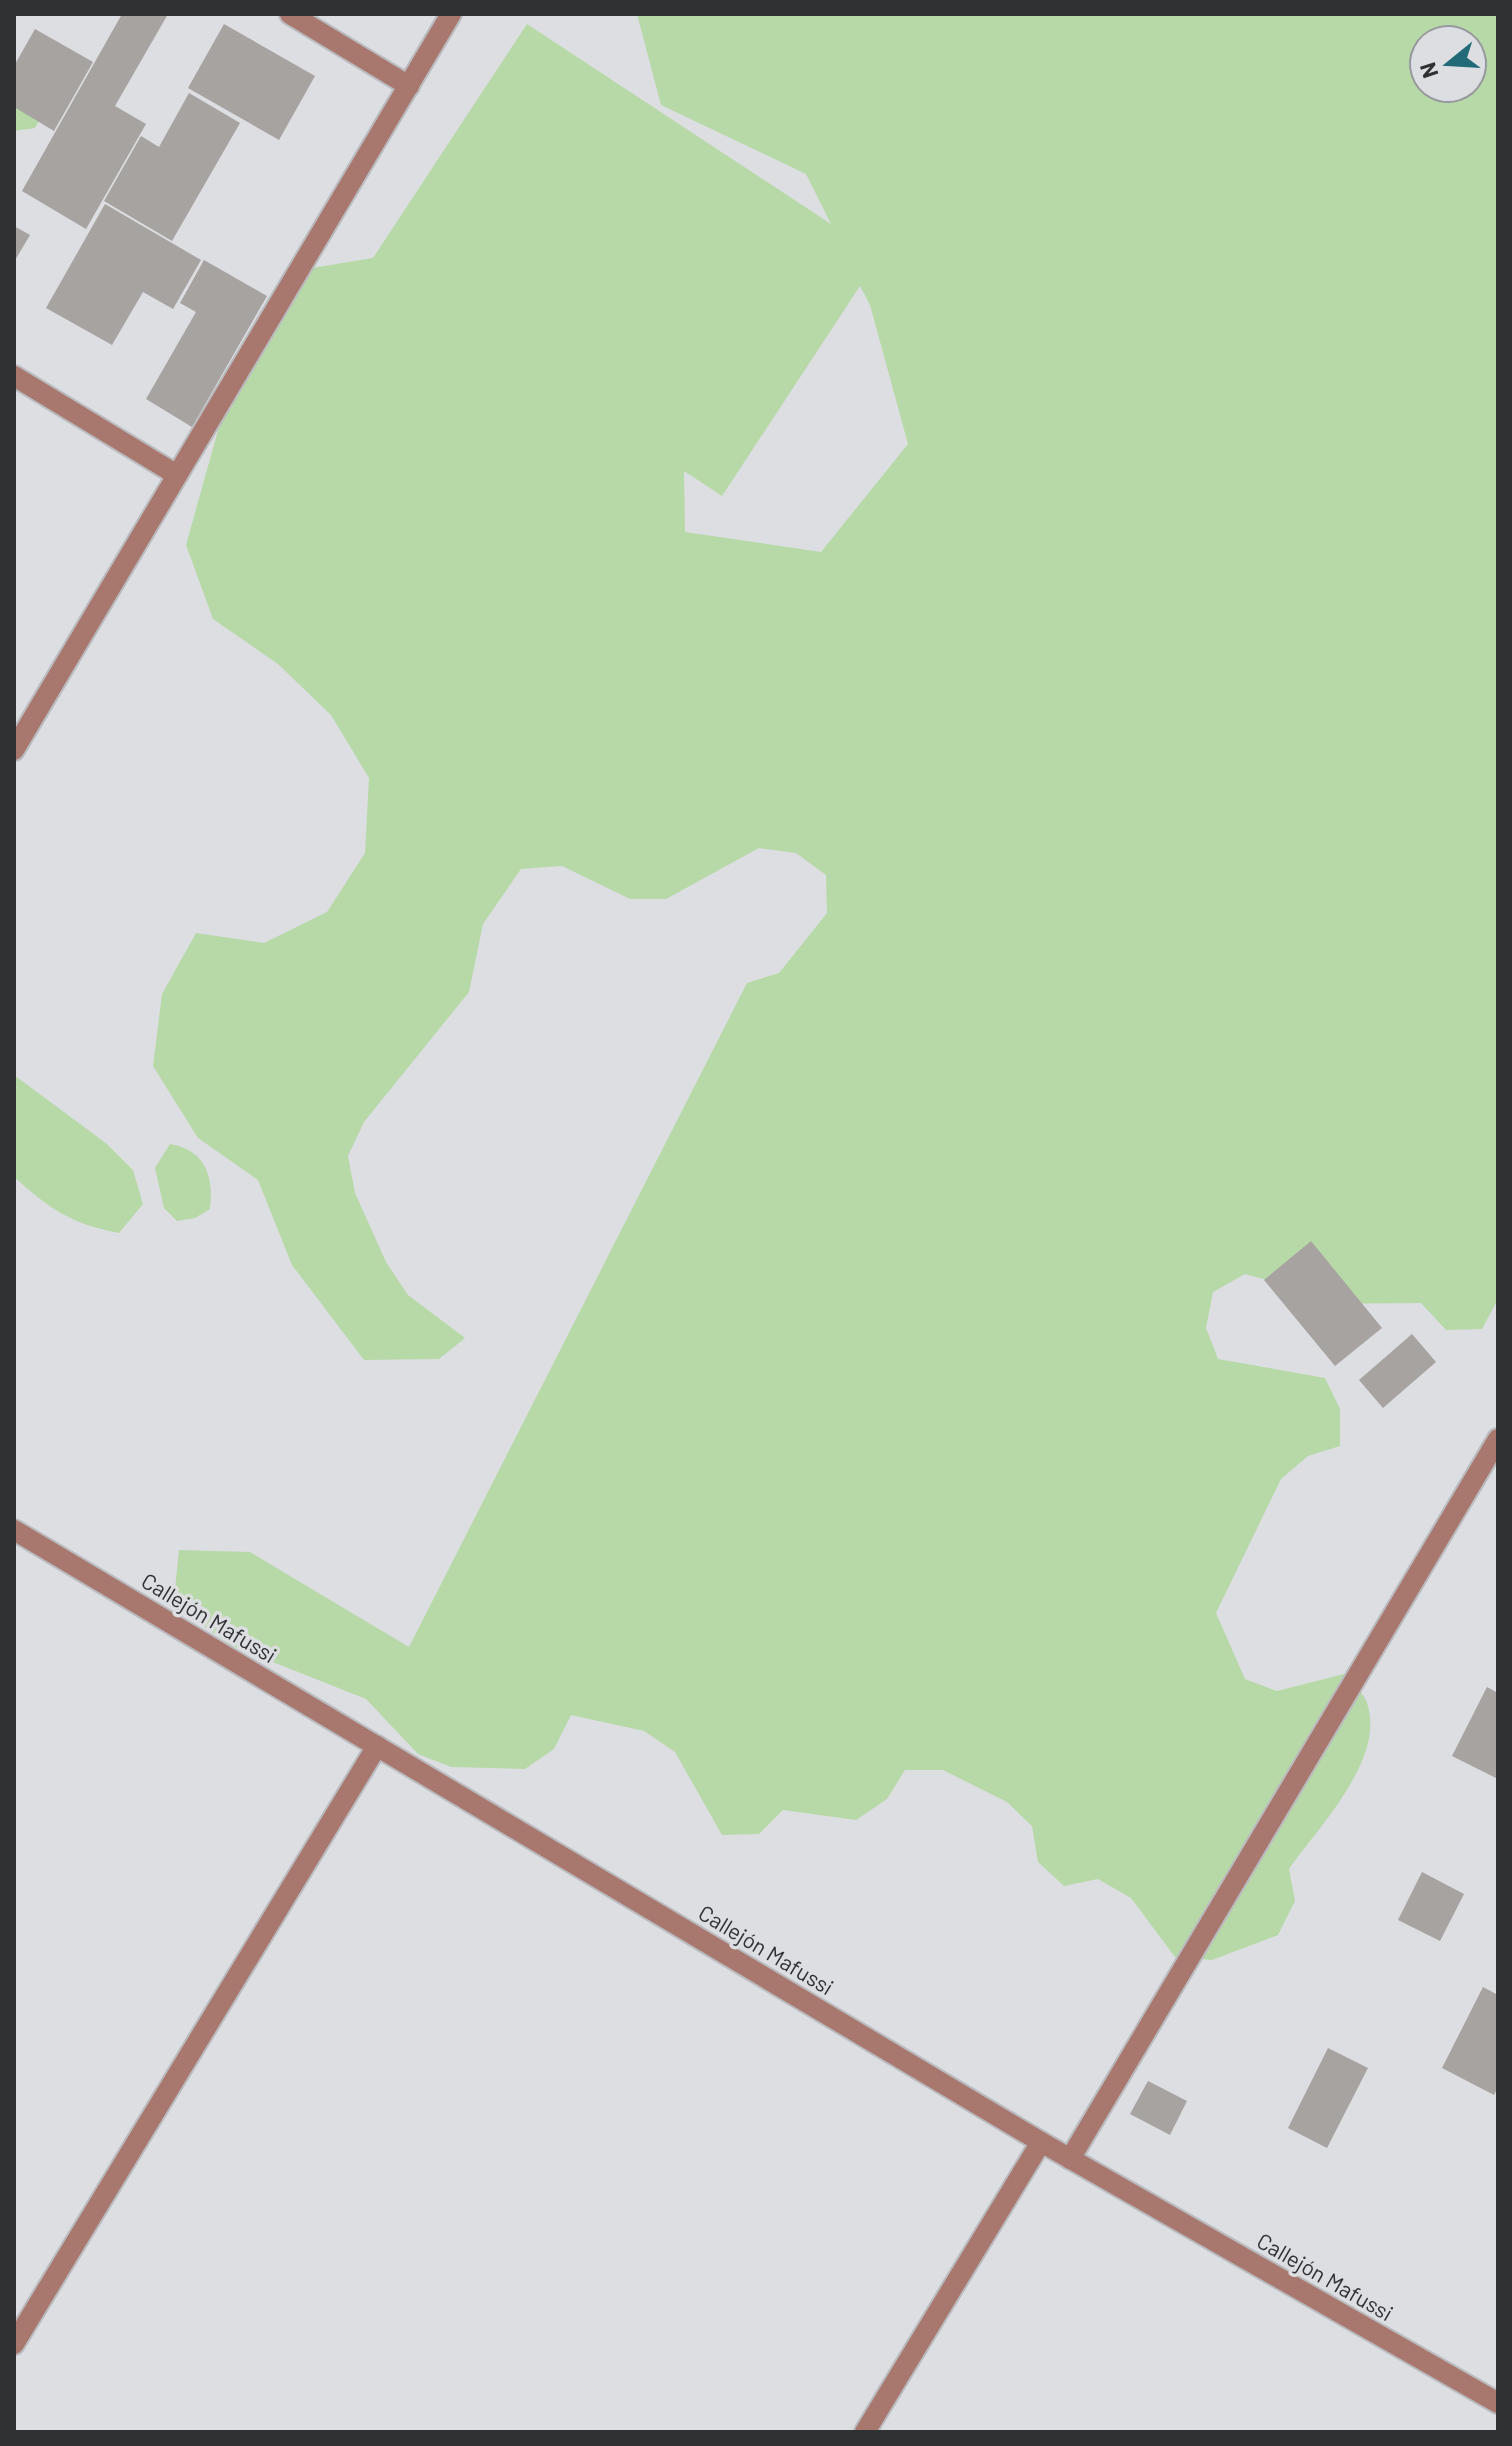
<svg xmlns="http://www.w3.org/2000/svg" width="1512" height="2446" font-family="Barlow,sans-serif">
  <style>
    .green { fill: #b7d9a7; fill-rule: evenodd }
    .building { fill: #a6a3a0 }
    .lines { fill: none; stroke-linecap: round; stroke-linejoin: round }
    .minor-casing { stroke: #babbbf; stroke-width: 24 }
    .minor { stroke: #a8776e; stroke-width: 20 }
    .labels { text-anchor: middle; stroke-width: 7; stroke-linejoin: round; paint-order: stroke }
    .street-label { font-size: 22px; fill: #303133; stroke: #dcdee2 }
  </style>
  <rect width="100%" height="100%" fill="#dcdee2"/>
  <!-- green -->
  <g class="green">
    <path d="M637,14H1498V1299L1482,1329L1446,1330L1421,1303L1310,1304L1279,1283L1245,1274L1213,1292L1206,1328L1218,1359L1325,1378L1340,1409V1446L1308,1456L1281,1479L1216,1613L1245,1679L1277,1691L1344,1674C1351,1683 1364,1693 1367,1703C1386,1759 1319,1826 1289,1869L1295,1901L1278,1935L1212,1960L1175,1957L1131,1898L1098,1879L1064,1886L1038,1862L1032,1826L1007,1802L943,1770H905L887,1799L856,1820L783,1810L759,1834L722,1835L675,1752L644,1731L571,1715L554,1749L525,1769L451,1767L418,1754L366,1699L230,1645L197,1622L175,1589L179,1550L250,1552L409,1647L747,983L779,973L827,913L826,875L796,853L759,848L666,899H630L562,866L521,869L483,924L469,992L364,1122L348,1156L355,1193L386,1262L408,1295L465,1338L439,1359L364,1360L292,1265L258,1180L198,1138L153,1066L162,994L196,933L264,943L327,912L365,853L369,778L331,715L278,664L213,619L186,545L226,402L294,271L373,258L527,24L831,224L806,174L661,105ZM1424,40H1472V88H1424ZM860,286L870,305L908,444L821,552L685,532L684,471L722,496Z"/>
    <path d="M14,67L43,113L35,128L14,131Z"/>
    <path d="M14,1075L107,1144L133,1170L143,1204L119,1233C71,1224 50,1209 14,1177Z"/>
    <path d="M170,1144C205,1150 214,1176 210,1209L195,1218L177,1221L164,1208L155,1168Z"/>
  </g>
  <!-- building -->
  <g class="building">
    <path d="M122,14H168L115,106L146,124L86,229L22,191Z"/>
    <path d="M224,24L315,76L279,140L188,88Z"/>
    <path d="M35,29L93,62L54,131L14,107V66Z"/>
    <path d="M189,93L240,123L172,241L104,201L141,136L159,147Z"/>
    <path d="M105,204L201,260L173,309L143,292L112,345L46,308Z"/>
    <path d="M14,226L30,235L14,262Z"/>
    <path d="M204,260L267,296L192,427L146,399L196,312L180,303Z"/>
    <path d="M1311,1241L1382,1328L1335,1366L1264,1280Z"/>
    <path d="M1412,1334L1436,1362L1383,1408L1359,1380Z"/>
    <path d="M1487,1687L1498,1693V1779L1452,1756Z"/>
    <path d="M1422,1872L1464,1894L1440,1941L1398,1920Z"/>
    <path d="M1483,1987L1498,1995V2087L1494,2095L1442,2068Z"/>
    <path d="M1328,2048L1368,2068L1327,2148L1288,2128Z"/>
    <path d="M1148,2081L1187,2101L1170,2135L1130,2114Z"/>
  </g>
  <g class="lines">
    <!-- minor casing -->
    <g class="minor-casing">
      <g id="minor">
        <path d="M290,14L409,86"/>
        <path d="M14,376L177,475"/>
        <path d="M14,750L451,14"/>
        <path d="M14,1530L1041,2142L1498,2403"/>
        <path d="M1070,2159L1498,1439"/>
        <path d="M14,2344L377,1746"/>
        <path d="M865,2432L1041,2142"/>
      </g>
    </g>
    <!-- minor -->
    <use href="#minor" class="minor"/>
  </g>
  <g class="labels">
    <!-- street labels -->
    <g class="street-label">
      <text transform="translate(209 1618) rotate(31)" y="8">Callejón Mafussi</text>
      <text transform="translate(766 1950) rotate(31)" y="8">Callejón Mafussi</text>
      <text transform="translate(1325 2277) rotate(30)" y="8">Callejón Mafussi</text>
    </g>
  </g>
  <!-- border -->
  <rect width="1512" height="2446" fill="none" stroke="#303133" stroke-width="32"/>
  <!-- north arrow -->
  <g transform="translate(1448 64) rotate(252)"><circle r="38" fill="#dcdee2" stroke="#97999c" stroke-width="2"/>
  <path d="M0-6L14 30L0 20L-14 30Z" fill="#236a78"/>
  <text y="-12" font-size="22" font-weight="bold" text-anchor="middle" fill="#303133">N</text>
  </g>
</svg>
